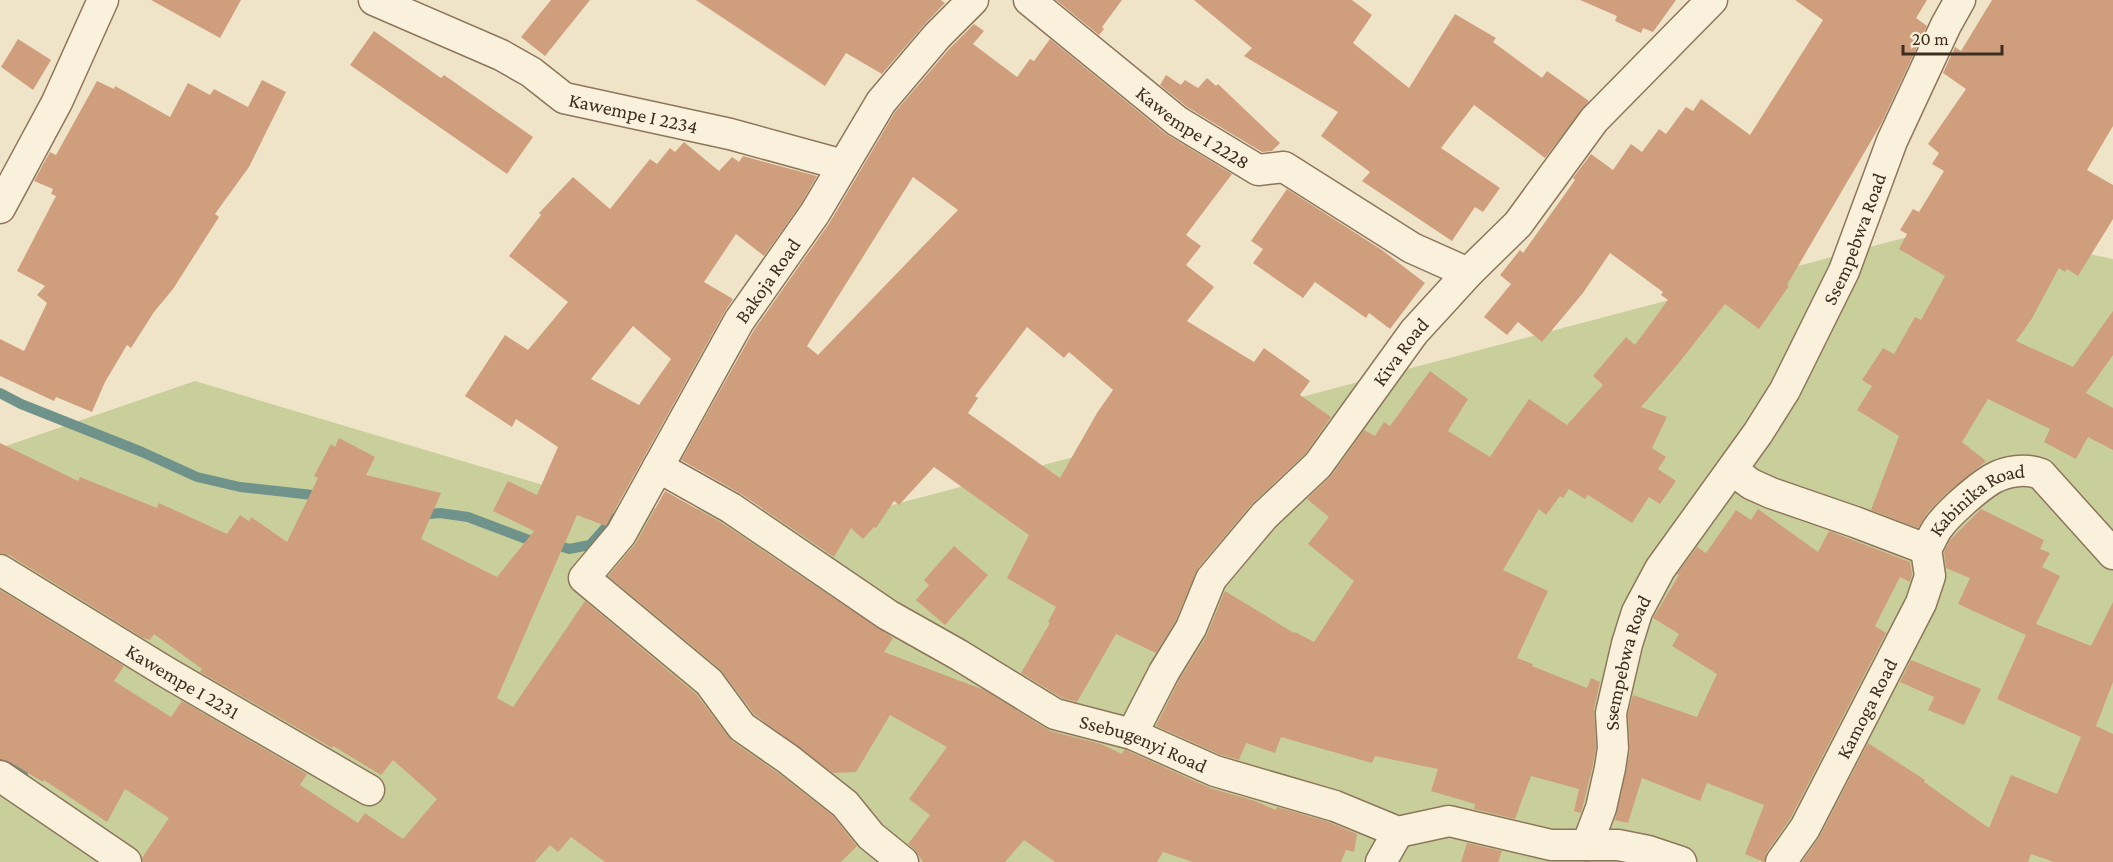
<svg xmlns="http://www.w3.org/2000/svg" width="2113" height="862" font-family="'Crimson Pro',serif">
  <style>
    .green { fill: #c9cf9b }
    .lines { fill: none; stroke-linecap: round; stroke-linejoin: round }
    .stream { stroke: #6f938a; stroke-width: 10 }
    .building { fill: #cf9f7d; fill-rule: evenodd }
    .street-casing { stroke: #8d765c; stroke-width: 33 }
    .street { stroke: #faf1dc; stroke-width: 30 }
    .labels { text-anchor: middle; stroke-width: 6; stroke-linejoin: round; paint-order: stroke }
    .street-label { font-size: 20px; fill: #3d2e20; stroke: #f7eed8 }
  </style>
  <rect width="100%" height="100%" fill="#f0e4c8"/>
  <!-- green -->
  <path class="green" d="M1953,225L2113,259V862H0V448L195,381L620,508L873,510Z"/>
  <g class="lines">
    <!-- stream -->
    <g class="stream">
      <path d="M0,393L21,404L142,452L197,477L240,487L322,496"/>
      <path d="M419,515L440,513L468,517L529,540L551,543L569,549L590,545L614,518"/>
      <path d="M0,757L23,774"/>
    </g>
  </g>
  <!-- building -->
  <g class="building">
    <path d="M151,0H241L220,38Z"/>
    <path d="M551,0H590L545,56L521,37Z"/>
    <path d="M696,0H941L945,3L924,25L882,74L846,53L825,86Z"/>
    <path d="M1056,0H1122L1102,27L1104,29L1099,35Z"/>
    <path d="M1194,0H1352L1372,15L1353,43L1409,88L1455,14L1496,38L1493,42L1542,78L1547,71L1589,101L1545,158L1474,105L1441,148L1500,188L1483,212L1475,207L1452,241L1362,181L1370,172L1321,136L1338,112L1244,56L1252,48Z"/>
    <path d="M1580,0H1676L1653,32L1643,28L1641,33L1615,21L1617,16Z"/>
    <path d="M1795,0H1927L1916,18L1927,26L1881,124L1787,285L1789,286L1759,329L1725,304L1678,364L1641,407L1667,417L1652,448L1666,457L1658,469L1676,481L1660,504L1649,497L1632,523L1588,495L1585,499L1569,489L1563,498L1560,496L1546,515L1539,509L1503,570L1548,591L1517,658L1533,664L1532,666L1587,688L1591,678L1600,682L1594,709L1596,747L1593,765L1581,813L1574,811L1579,789L1531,776L1515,819L1474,809L1475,804L1431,791L1438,769L1375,756L1372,763L1281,737L1275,753L1246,743L1239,760L1221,755L1156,726L1179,680L1206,637L1225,591L1294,633L1295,632L1314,642L1354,581L1308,544L1329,517L1307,499L1332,475L1364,430L1375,436L1384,422L1390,426L1430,371L1468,399L1448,431L1490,457L1529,399L1567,425L1603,385L1593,376L1626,337L1635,345L1668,300L1661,295L1663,292L1610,253L1583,293L1542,342L1518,322L1507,335L1484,317L1511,284L1500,275L1520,250L1523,253L1575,180L1573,178L1591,154L1613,170L1631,144L1642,152L1659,129L1666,134L1686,107L1693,111L1701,99L1750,135L1823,20Z"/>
    <path d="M1992,0H2113V126L2087,170L2113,185V219L2078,276L2067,269L2065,272L2059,268L2031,320L2016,341L2073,367L2113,311V355L2086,393L2113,408V450L2088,437L2076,459L2044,442L2050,429L1988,399L1962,442L1986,461L1943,497L1928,512L1918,528L1871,510L1899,436L1857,410L1872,386L1862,380L1883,348L1894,354L1915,317L1921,320L1945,276L1899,249L1907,234L1900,230L1913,209L1919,212L1944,171L1932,164L1939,153L1928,144L1966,89L1943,73L1955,47L1961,51Z"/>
    <path d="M974,24L984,31L973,44L1017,77L1030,59L1034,61L1050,39L1166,134L1232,174L1186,235L1201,246L1186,265L1214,287L1187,321L1254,362L1264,348L1310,381L1300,395L1331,417L1305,454L1251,505L1198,568L1176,620L1156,653L1116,634L1077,702L1062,698L1021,673L1050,623L1048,622L1056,607L1007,578L1029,535L934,467L899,505L894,501L876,528L874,527L863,539L851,528L834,557L741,494L681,460L754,330L830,222L895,112L950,48ZM913,177L958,210L818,355L807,346ZM1027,327L1064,358L1069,352L1113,390L1097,413L1060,478L968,413L978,398L975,396Z"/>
    <path d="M374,31L441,78L444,75L533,137L507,174L350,65Z"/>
    <path d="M18,39L51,60L33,90L1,67Z"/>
    <path d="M1166,75L1181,85L1185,80L1198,88L1207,78L1216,86L1218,84L1280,143L1272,151L1262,152L1187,107L1160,85Z"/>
    <path d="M262,80L286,92L249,167L215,214L219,217L173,289L154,312L131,348L127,345L105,382L92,412L56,397L54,401L0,376V339L24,351L47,303L37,295L45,286L17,271L56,196L51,194L53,189L34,181L50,152L56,155L97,81L114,89L115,86L170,117L188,83L210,95L214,89L248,107Z"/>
    <path d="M684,142L719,171L732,157L739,162L743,156L817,176L801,204L764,256L736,234L704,282L733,299L724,313L607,524L606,526L577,515L497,698L513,707L585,601L696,694L732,741L778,773L833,816L857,846L841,862H605L571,837L558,852L550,845L535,862H143L142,858L169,818L125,789L107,822L44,780L43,782L10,762L0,759V590L124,666L114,681L171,717L182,701L307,774L300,785L358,823L365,813L403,839L437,799L393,760L381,775L333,746L332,748L327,745L200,672L202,669L154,634L150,640L143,638L9,555L0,553V443L78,481L80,477L157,508L159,503L227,534L240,515L249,521L251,517L287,542L318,478L314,476L331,444L335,447L339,438L375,457L366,475L441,493L421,539L497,577L534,531L493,511L508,481L537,495L558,447L516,419L512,427L465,396L505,335L528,350L568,302L509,256L541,215L539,213L573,177L610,209L650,159L657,164L670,148L675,152ZM633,326L671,359L639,405L591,379Z"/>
    <path d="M1287,189L1382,250L1425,283L1390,329L1369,313L1366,318L1315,282L1303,298L1253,263L1263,249L1251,241Z"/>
    <path d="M665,491L722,523L893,638L884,652L984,690L1050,731L1101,744L1122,754L1124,750H1126L1210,788L1255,801L1276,810L1277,807L1329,822L1357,834L1354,852L1346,850L1341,862H1193L1163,852L1157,862H1055L1024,840L1005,862H923L914,849L908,844L930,815L909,799L947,747L890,715L856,772L833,773L754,714L720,669L608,576L636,543Z"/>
    <path d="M1758,509L1818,552L1829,531L1910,562L1912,574L1910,582L1900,577L1875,626L1886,633L1790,819L1767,852L1764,862L1745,854L1764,805L1707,783L1700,801L1642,778L1628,823L1615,820L1630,751L1628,714L1633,695L1697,717L1717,674L1672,646L1679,634L1653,618L1679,575L1677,574L1697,547L1706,553L1736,510L1751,520Z"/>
    <path d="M1981,509L2044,540L2040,549L2050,553L2042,567L2060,576L2036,624L2091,646L2113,602V682L2096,726L2113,734V862H2054L2031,854L2028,862H1802L1820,836L1868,743L1925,780L1924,782L1989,828L2011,775L2057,794L2081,737L1997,699L2026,635L1958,604L1970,578L1946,568L1944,552L1950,540Z"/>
    <path d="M954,546L988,575L945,625L916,600L929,585L924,580Z"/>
    <path d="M1911,660L1981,689L1964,725L1928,710L1934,697L1900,682Z"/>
    <path d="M1467,843L1502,851L1498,862H1461Z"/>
  </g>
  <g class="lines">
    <!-- street casing -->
    <g class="street-casing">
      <g id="street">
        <path id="s1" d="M374,0L501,55L531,72L564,98L730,134L843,165"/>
        <path id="s2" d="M1029,0L1177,121L1258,170L1284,167L1412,248L1468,273"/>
        <path d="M0,208L57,102L103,0"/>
        <path id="s3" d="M658,467L731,508L888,615L959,655L1055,714L1132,734L1215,771L1335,806L1398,832L1449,821L1551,845H1618L1648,851L1681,862"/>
        <path d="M1732,470L1751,484L1771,493L1855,522L1926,549"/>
        <path id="s4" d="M1926,549C1930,543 1933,535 1937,529C1947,514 1977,488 1992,479C2006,471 2026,468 2041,474L2113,554"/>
        <path id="s5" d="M0,570L166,672L369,790"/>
        <path id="s6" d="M1132,734L1164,672L1191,628L1211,579L1264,516L1318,465L1414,332L1468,273L1518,224L1594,120L1712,0"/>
        <path d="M0,776L126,862"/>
        <path id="s7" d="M1587,845L1601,808L1610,768L1613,748L1611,713L1627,644L1637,612L1660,569L1758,433L1785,390L1844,271L1892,141L1946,25L1960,0"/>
        <path id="s8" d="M903,862L871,836L845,804L788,759L742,727L709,682L584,578L621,534L739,321L815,213L881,102L937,36L973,0"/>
        <path d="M1381,862L1398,832"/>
        <path id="s9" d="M1781,862L1805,828L1921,603L1930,576L1926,549"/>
      </g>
    </g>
    <!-- street -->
    <use href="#street" class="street"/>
  </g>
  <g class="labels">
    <!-- street labels -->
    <g class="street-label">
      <text dy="7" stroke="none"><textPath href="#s1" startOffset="286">Kawempe I 2234</textPath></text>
      <text dy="7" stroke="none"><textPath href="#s2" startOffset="208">Kawempe I 2228</textPath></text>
      <text dy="7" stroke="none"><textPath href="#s7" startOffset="674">Ssempebwa Road</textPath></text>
      <text dy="7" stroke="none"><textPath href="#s8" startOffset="780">Bakoja Road</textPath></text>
      <text dy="7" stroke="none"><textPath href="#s6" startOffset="471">Kiva Road</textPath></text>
      <text dy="7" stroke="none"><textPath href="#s4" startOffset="74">Kabinika Road</textPath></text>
      <text dy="7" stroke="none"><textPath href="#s7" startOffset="188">Ssempebwa Road</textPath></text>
      <text dy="7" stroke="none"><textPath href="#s5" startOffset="214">Kawempe I 2231</textPath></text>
      <text dy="7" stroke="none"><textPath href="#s9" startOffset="176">Kamoga Road</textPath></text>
      <text dy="7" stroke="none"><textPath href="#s3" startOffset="561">Ssebugenyi Road</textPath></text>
    </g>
  </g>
  <!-- scale -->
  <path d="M1903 45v9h99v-9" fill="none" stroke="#3d2e20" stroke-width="3"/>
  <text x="1912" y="45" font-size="18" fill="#3d2e20" stroke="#f7eed8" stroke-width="4.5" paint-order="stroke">20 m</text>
</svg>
